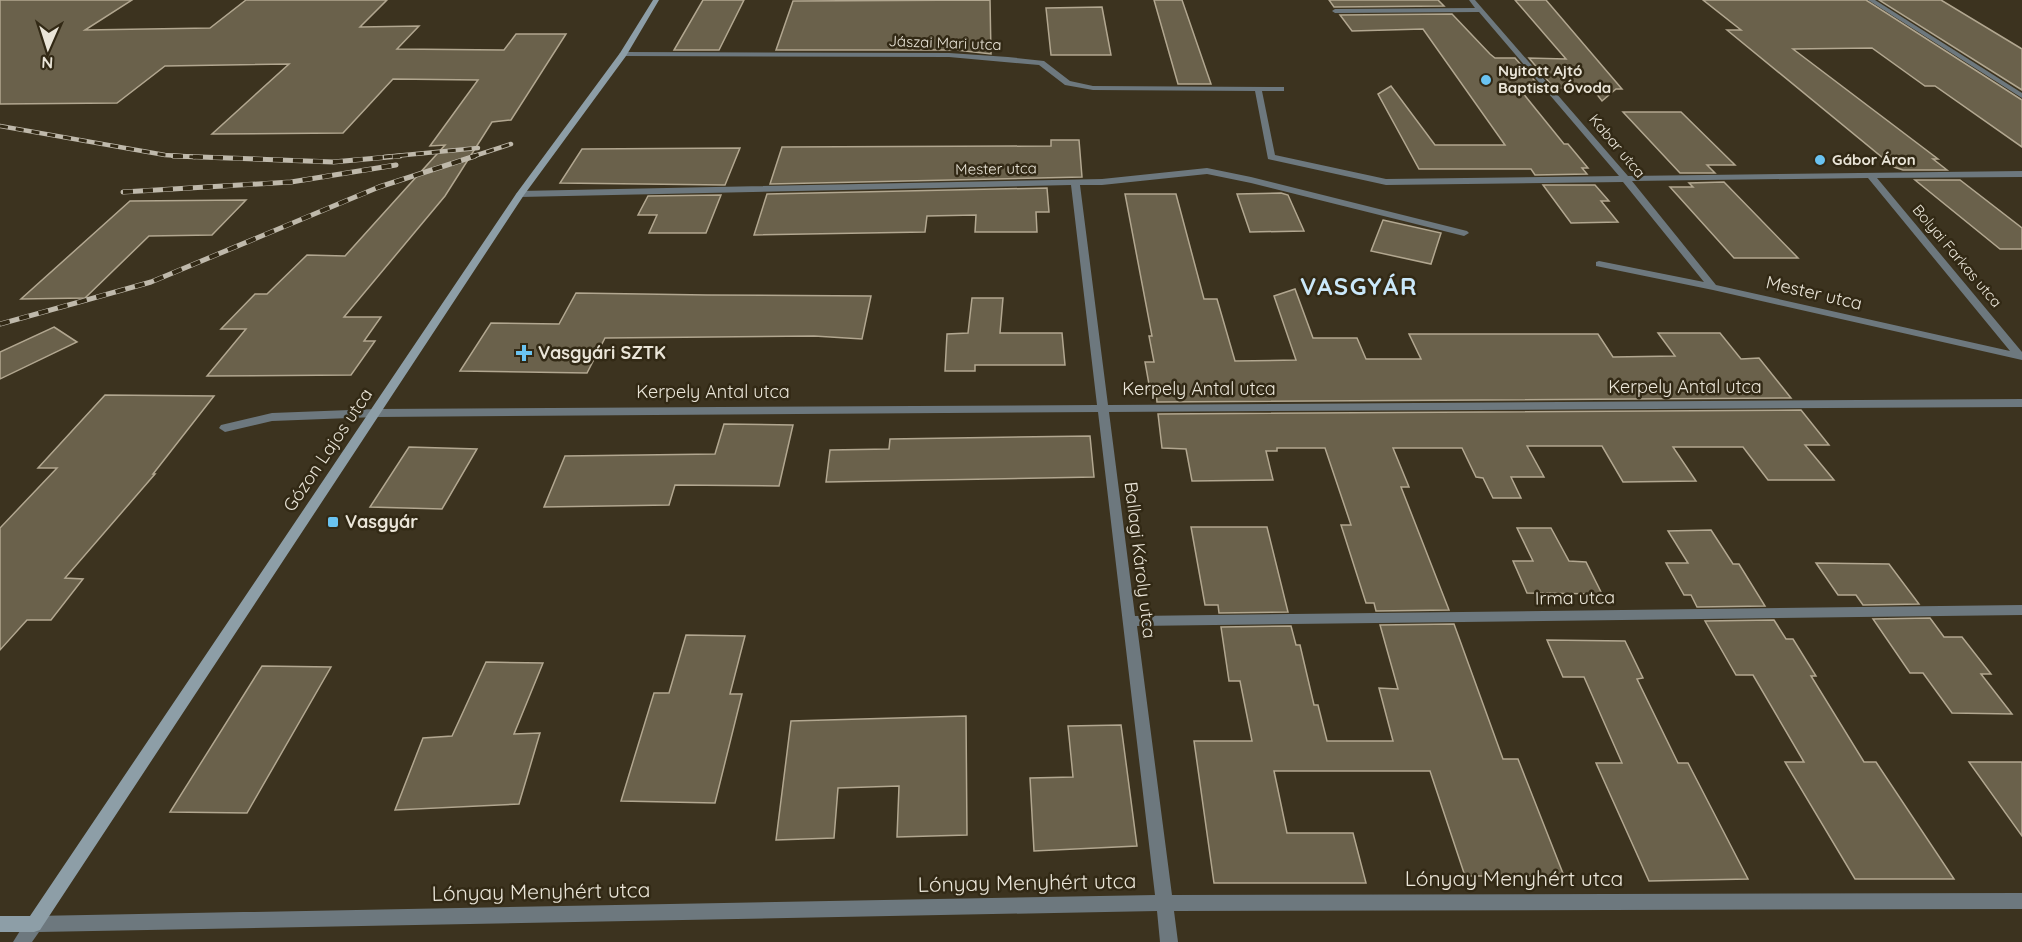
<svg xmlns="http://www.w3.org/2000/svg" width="2022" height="942" font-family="Quicksand,sans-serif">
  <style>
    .building { fill: #6a614b; stroke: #b2a790; stroke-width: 1.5 }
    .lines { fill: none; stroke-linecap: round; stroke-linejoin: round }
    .street { fill: #6d787e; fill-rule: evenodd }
    .secondary { fill: #8d9ea7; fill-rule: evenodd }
    .rail-far1-casing { stroke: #bfb9ab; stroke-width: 4.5 }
    .rail-casing { stroke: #bfb9ab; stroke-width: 5 }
    .rail-far1 { stroke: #322915; stroke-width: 3; stroke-dasharray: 8; stroke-linecap: butt }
    .rail { stroke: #322915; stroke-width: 4; stroke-dasharray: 10; stroke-linecap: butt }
    .poi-dot { fill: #6ac3f1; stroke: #322915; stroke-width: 2 }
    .labels { text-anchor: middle; stroke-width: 5; stroke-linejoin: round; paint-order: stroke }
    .far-street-label { font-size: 15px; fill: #eae5d8; stroke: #322915 }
    .far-poi-label { font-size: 15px; font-weight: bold; fill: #eae5d8; stroke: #322915; text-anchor: start }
    .street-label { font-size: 18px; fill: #eae5d8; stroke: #322915 }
    .poi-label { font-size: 18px; font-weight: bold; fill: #eae5d8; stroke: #322915; text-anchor: start }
    .near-street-label { font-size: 21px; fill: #eae5d8; stroke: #322915 }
    .district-label { font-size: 24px; font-weight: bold; letter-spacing: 1.5px; fill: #cae8fa; stroke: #322915 }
  </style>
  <rect width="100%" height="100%" fill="#3c331f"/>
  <!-- building -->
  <g class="building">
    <path d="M0,0H132L85,30L210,28L246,0H387L360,27L419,26L397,49L504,50L516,34H566L511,120L492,122L445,196L344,317H381L364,341H375L351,375L207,376L246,329H221L255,294H267L307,255L345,256L445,145L430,146L478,80L393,79L343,133L212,134L289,64L165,66L117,103L0,104Z"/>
    <path d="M703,0H744L719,50H674Z"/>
    <path d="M990,0L991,54L956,50H776L793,1Z"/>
    <path d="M1154,0H1182L1211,84H1178Z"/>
    <path d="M1329,0H1438L1444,6L1334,7Z"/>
    <path d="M1515,0H1546L1622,89H1616L1602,101L1592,88H1554L1529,58L1566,59Z"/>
    <path d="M1703,0H1866L2022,100V147L1935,86H1925L1872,48L1793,49L1938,159H1933L1947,170H1903L1894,167L1727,30H1741Z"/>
    <path d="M1879,0H1941L2022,49V90Z"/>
    <path d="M1102,7L1111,55H1051L1046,8Z"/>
    <path d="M1452,14L1490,54L1495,58H1515L1541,88L1518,87L1564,144H1568L1588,168H1582L1587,174L1535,175L1531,169H1419L1378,94L1391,86L1435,145H1505L1423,29L1352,31L1340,15Z"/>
    <path d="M1623,112H1681L1735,165H1707L1715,173H1680Z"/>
    <path d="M1051,140H1079L1082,177L770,184L782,147L1051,146Z"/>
    <path d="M740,148L725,185L560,183L582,149Z"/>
    <path d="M1915,180H1960L2022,228V249H2000Z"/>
    <path d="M1724,182L1798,258H1734L1670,187H1693L1689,183Z"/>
    <path d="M1543,185H1595L1609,201H1601L1618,222L1571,223Z"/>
    <path d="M1047,188L1049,212H1036L1037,232H975L976,215L927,216L925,232L754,235L767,194Z"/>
    <path d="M1281,193L1288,195L1304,231L1250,232L1237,194Z"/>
    <path d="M1125,194H1176L1204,299H1217L1235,361L1296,360L1274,296L1295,289L1313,338H1357L1366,359H1421L1409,334H1598L1613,357L1675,356L1658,333H1720L1741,359L1759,358L1791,398L1157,402L1156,390H1150L1145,362H1154L1149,336H1152Z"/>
    <path d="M721,195L706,233H649L657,215H638L648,196Z"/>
    <path d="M246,200L212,235L149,236L85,298L21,299L130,201Z"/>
    <path d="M1383,220L1441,233L1431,264L1371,251Z"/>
    <path d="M576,293L707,295L871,296L862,339L814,336L605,338L587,373L460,371L491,323L559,324Z"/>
    <path d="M972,298H1003L1000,333H1062L1065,365H975V371H945L947,334L968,333Z"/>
    <path d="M54,327L77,342L0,379V352Z"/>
    <path d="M105,395L214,396L153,474H155L65,578L83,579L51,620H27L0,650V528L57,468H38Z"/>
    <path d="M1801,410L1829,445H1805L1834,480H1768L1743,447H1673L1696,481L1623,482L1602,446H1527L1544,477H1511L1521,498H1493L1483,478L1476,477L1462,448H1393L1409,487H1401L1449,610L1376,611L1374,603H1366L1341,525H1351L1325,448H1277V451H1266L1273,480L1192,481L1186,449L1162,448L1158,414Z"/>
    <path d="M724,424L793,425L779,486L675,485L669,505L544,507L565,456L715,454Z"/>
    <path d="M1090,436L1094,477L826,482L830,450L889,449L890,439Z"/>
    <path d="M409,447L477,449L442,509L370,507Z"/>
    <path d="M1191,527H1267L1288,612L1219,613L1218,605H1205Z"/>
    <path d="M1517,528H1551L1569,561L1586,562L1602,594L1527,593L1513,561H1533Z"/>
    <path d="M1711,530L1733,564H1739L1765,606L1697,607L1691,595H1684L1666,563H1688L1668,531Z"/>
    <path d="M1816,563L1889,564L1919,604L1863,605L1856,595H1838Z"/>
    <path d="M1930,618L1944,637H1962L1991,674H1981L2012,714L1952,713L1923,673H1910L1873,619Z"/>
    <path d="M1774,620L1786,639H1793L1816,676H1811L1864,762H1876L1954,879H1855L1785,762H1804L1753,675H1736L1705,621Z"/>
    <path d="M1454,624L1503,759H1518L1564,876H1465L1430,771H1274L1287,833H1353L1366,883H1214L1194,741H1252L1240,681H1229L1221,627L1291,626L1296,645H1300L1314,705H1318L1327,741H1393L1379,688L1398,689L1380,625Z"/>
    <path d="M686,635L745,636L730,694H742L715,803L621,801L654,693H669Z"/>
    <path d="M1547,640L1625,641L1643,678L1637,679L1678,763H1688L1748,879L1649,881L1596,763H1622L1584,677H1563Z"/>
    <path d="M486,662L543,663L514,734L540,733L519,804L395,810L423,738L452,736Z"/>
    <path d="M262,666L331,667L247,813L170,812Z"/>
    <path d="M966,716L967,835L897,837L899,786L838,788L834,838L776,840L791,721Z"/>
    <path d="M1121,725L1137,846L1034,851L1030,778L1073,777L1068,726Z"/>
    <path d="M1969,762H2022V836Z"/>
  </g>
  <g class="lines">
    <!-- street -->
    <g class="street">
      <path d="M1469,0H1475L1628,176L2022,171V177L1877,178L2022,352V360L1713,290L1596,266V262L1599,261L1704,282L1623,182L1386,185L1268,159L1255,91L1093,90L1065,85L1039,65L949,57L623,56L619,54L623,52L949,53L1008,57L1044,61L1070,81L1093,86L1281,87H1284V91H1262L1275,155L1386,179L1619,176L1479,12L1335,13L1332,11L1335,9L1475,8ZM1868,178L2010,351L1716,285L1632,181Z"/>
      <path d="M1868,0H1875L2022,93V98Z"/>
      <path d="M1207,168L1251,177L1467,231L1469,233L1464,236L1251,183L1207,174L1102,185H1080L1108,405L2022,399V407L1109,412L1135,616L2022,605V615L1137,626L1172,895L2022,893V909L1174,911L1178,942H1160L1157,911L39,932L32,942H13L28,918L34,916L1155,895L1098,412L376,417L272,421L225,432L219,428L221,425L272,413L376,409L1097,405L1071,185L520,197L516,194L520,191L1102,179Z"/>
    </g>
    <!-- secondary -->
    <path class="secondary" d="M653,0H659L626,56L524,195L40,930L34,932H0V916H30L516,194L620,53Z"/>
    <!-- rail-far1 casing -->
    <g class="rail-far1-casing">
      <g id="rail-far1">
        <path d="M0,126L165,155L195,157"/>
        <path d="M384,157L478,148"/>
        <path d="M471,157L511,144"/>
      </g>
    </g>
    <!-- rail casing -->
    <g class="rail-casing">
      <g id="rail">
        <path d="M173,156L333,162L400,156"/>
        <path d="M123,192L291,182L396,165"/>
        <path d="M0,324L151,282L379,187L475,156"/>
      </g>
    </g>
    <!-- rail-far1 -->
    <use href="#rail-far1" class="rail-far1"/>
    <!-- rail -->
    <use href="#rail" class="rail"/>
  </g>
  <!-- markers -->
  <g class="poi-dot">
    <circle cx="1486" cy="80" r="6"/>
    <circle cx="1820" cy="160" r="6"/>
    <path d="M521 344h6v6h6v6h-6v6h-6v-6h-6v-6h6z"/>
    <rect x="327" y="516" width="12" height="12" rx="3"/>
  </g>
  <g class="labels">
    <!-- far-street labels -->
    <g class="far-street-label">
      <text transform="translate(945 43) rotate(2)" y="5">Jászai Mari utca</text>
      <text transform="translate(1617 146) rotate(50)" y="5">Kabar utca</text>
      <text transform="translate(996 169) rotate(-1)" y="5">Mester utca</text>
      <text transform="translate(1957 256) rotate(50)" y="5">Bolyai Farkas utca</text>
    </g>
    <!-- far-poi labels -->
    <g class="far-poi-label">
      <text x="1498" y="76">Nyitott Ajtó<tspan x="1498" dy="17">Baptista Óvoda</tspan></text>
      <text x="1832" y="165">Gábor Áron</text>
    </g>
    <!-- street labels -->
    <g class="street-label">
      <text transform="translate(1814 293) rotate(13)" y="6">Mester utca</text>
      <text x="1685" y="393">Kerpely Antal utca</text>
      <text x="1199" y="395">Kerpely Antal utca</text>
      <text x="713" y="398">Kerpely Antal utca</text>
      <text transform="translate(328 450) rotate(-56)" y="6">Gózon Lajos utca</text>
      <text transform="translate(1140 560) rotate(83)" y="6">Ballagi Károly utca</text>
      <text transform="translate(1575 598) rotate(-1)" y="6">Irma utca</text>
    </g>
    <!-- poi labels -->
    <g class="poi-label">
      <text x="538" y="359">Vasgyári SZTK</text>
      <text x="345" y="528">Vasgyár</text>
    </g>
    <!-- near-street labels -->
    <g class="near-street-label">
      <text x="1514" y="886">Lónyay Menyhért utca</text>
      <text transform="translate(1027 883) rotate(-1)" y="7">Lónyay Menyhért utca</text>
      <text transform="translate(541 892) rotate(-1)" y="7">Lónyay Menyhért utca</text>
    </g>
    <!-- district labels -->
    <g class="district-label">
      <text x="1359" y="295">VASGYÁR</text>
    </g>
  </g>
  <!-- north arrow -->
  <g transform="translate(48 48) rotate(183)" stroke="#322915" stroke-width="4.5" paint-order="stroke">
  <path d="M0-4.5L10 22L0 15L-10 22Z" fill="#eae5d8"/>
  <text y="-9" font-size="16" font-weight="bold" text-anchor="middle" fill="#eae5d8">N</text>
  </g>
</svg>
